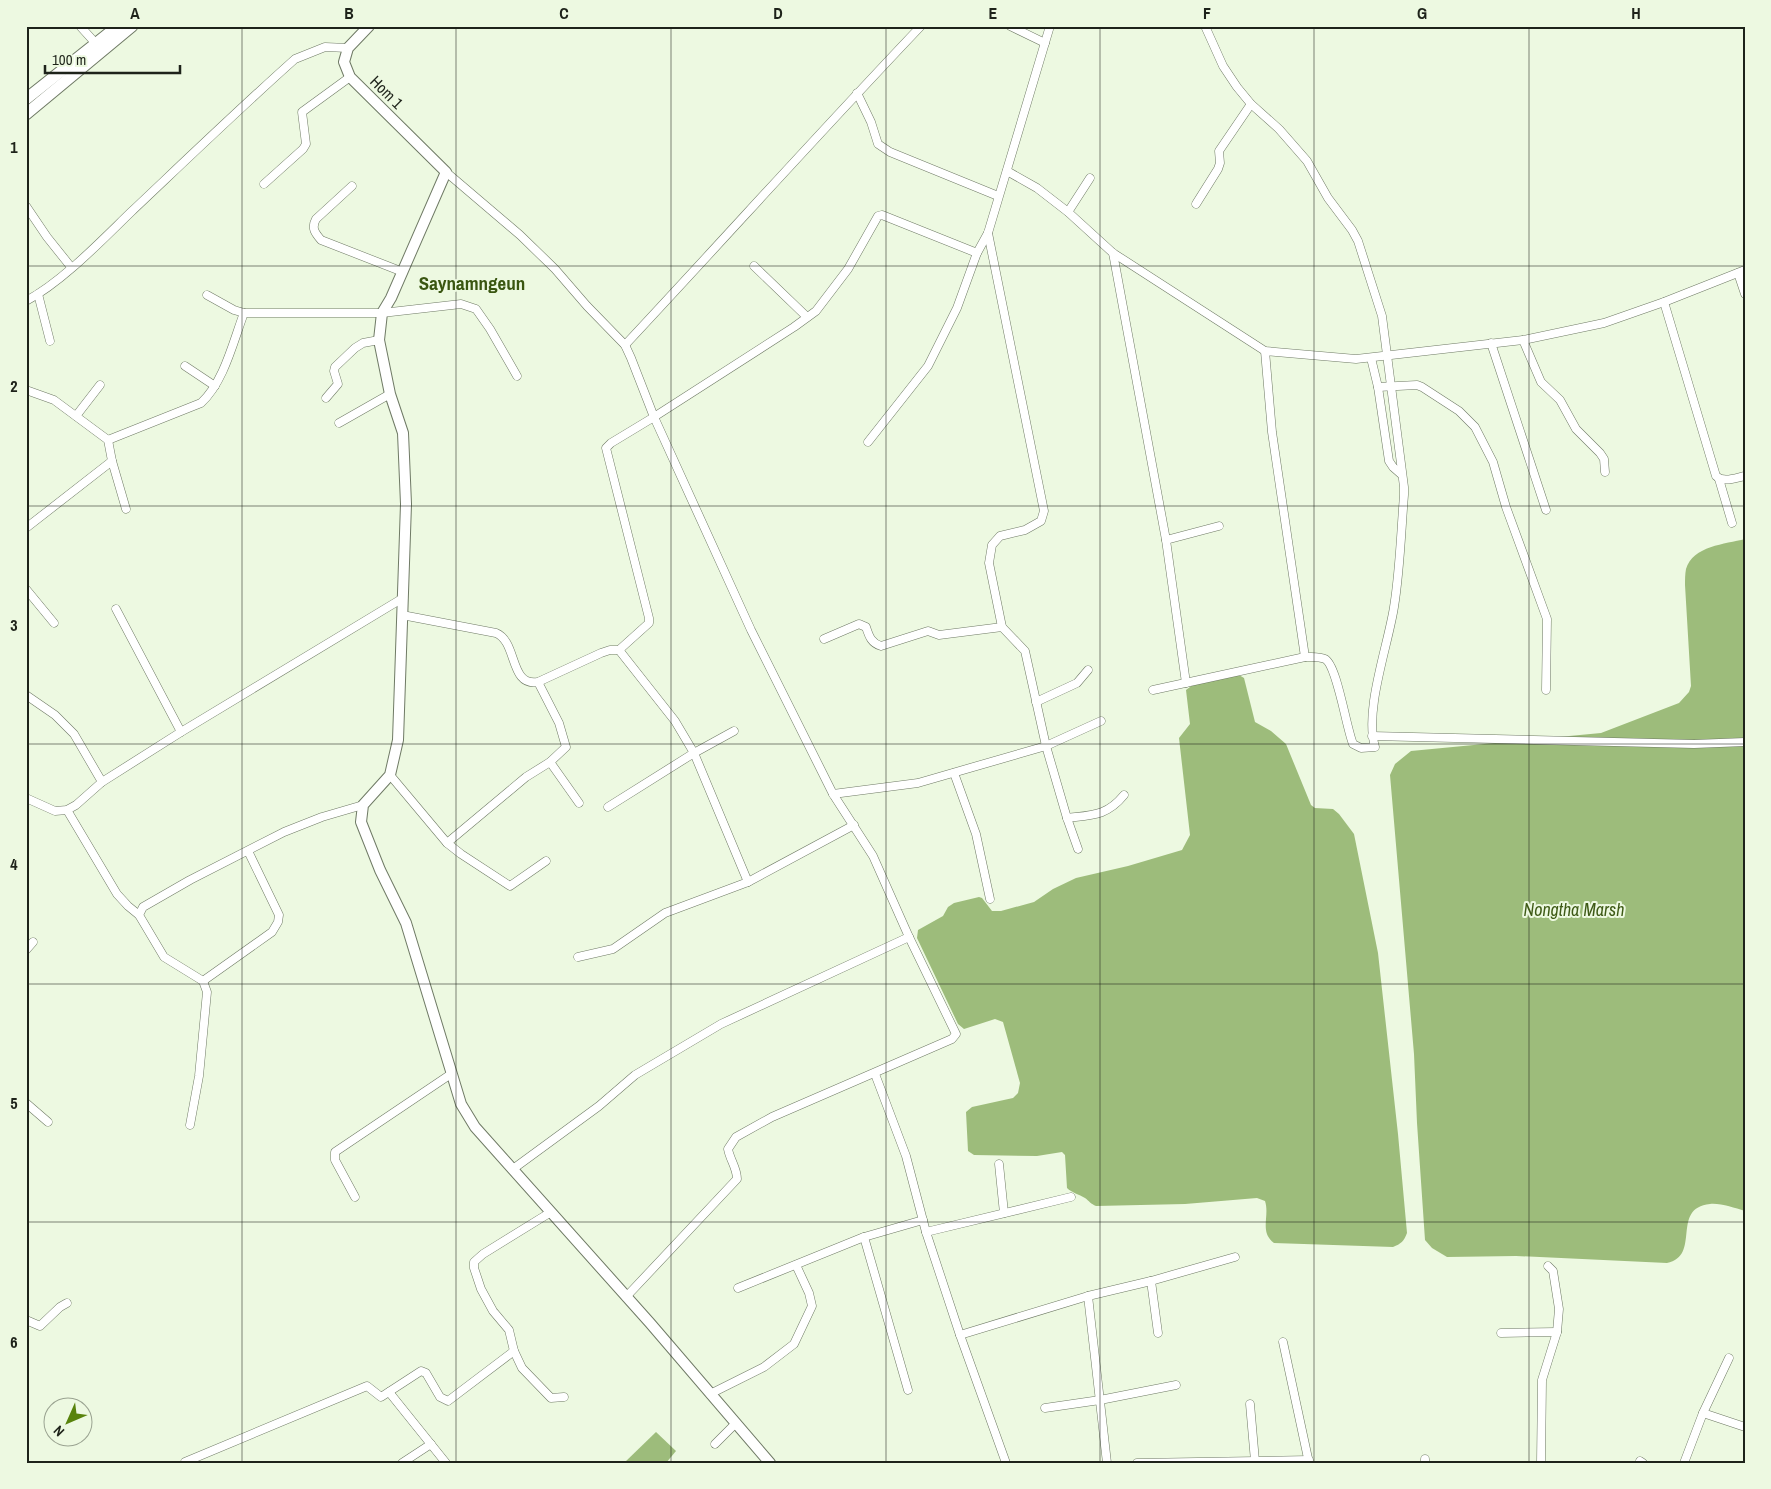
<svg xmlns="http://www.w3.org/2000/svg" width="1771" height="1489" font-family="'Archivo Narrow',sans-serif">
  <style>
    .water { fill: #9dbc7b }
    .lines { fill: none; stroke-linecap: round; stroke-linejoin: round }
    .minor-casing { stroke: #6f7a65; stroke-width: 9 }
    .tertiary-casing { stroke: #6f7a65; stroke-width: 12 }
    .secondary-casing { stroke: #6f7a65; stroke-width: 13 }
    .minor { stroke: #fff; stroke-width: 8 }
    .tertiary { stroke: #fff; stroke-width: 10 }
    .secondary { stroke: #fff; stroke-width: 11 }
    .grid { fill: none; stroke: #1e231a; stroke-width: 1; stroke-opacity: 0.55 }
    .labels { text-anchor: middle; stroke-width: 4; stroke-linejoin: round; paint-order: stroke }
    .street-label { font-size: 16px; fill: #1e231a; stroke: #edf9e1 }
    .water-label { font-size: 18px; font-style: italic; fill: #3e5a16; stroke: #edf9e1 }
    .quarter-label { font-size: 19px; font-weight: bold; fill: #3a5611; stroke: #edf9e1 }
    .neatline { fill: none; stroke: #1e231a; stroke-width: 2 }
    .grid-label { font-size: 16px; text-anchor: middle; font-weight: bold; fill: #1e231a }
  </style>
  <rect width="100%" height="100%" fill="#edf9e1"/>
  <!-- water -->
  <g class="water">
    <path d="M1745,539V1211C1734,1208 1721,1203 1710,1204C1670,1208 1702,1256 1667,1263L1516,1256L1447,1257L1432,1248L1425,1240L1417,1123L1414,1054L1390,775L1395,764L1411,751L1601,733L1679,703L1689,692L1691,686L1685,585C1685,580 1685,574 1686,569C1693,546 1725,544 1745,539Z"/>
    <path d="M1239,675L1244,678L1255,722L1271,731L1286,744L1311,805L1315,808L1333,809L1339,814L1354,834L1378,953L1398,1134L1407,1233C1404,1241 1401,1244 1393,1247L1274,1243C1259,1232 1270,1216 1265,1201L1257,1198L1185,1204L1096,1206C1091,1204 1089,1201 1085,1198C1079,1194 1072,1193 1067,1188L1065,1155L1062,1152L1037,1156L974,1155L968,1151L966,1112L972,1107L1013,1098L1018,1093L1020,1083L1003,1022L995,1019L964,1029L958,1024L917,938L918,930L943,916L948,907L954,903L979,897L982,898L992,911H1001L1034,902L1053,889L1076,878L1128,866L1182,850L1190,835L1179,738L1190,724L1186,690L1194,684Z"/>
    <path d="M656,1432L676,1451L666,1463H624Z"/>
  </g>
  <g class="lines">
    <!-- minor casing -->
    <g class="minor-casing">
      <g id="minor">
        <path d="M80,26L99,47"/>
        <path d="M1010,26L1045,43"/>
        <path d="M857,93L871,122L878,144L890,152L998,196"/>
        <path d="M1007,171L1037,188L1068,212L1113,253L1265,351L1356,359L1523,340L1604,323L1664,302L1745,270"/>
        <path d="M446,172L520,235L555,269L587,306L625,345L631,358L654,417L751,630L833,794L873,856L909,937L956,1034L952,1039L772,1117L736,1137L728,1149C730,1160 737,1168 737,1179L626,1297"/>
        <path d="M264,184L303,149L306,144L302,112L350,77"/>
        <path d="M352,186L316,219C311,228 315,233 321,240L403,272"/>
        <path d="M1196,204L1218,169L1220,163L1219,151L1251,104"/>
        <path d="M26,206L47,237L71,267"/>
        <path d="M1068,212L1090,178"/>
        <path d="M988,233L1044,511L1041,521L1025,530L1000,536L992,545L989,563L1002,627L1025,651L1046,746L1067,818L1078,849"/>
        <path d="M1113,253L1166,540L1186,683"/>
        <path d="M754,266L807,317"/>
        <path d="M1738,273L1745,294"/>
        <path d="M38,294L50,341"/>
        <path d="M207,295L234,310L244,313H382L461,304L476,309L490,329L517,376"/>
        <path d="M26,301C62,282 101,241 131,212C185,161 239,109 295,59L325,47L348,48"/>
        <path d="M1664,302L1716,476C1723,483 1735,478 1745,476"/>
        <path d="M1523,340L1541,382L1560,400L1576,429L1600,453L1604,459L1605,472"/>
        <path d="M1491,343L1546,510"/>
        <path d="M625,345C724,239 821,131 921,26"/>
        <path d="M1265,351L1272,432L1305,657"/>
        <path d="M1371,358L1378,387L1389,461L1393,467L1401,474"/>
        <path d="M185,366L215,386"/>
        <path d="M1378,387L1417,385L1422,387L1459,411L1475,427L1493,462L1506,507L1547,619L1546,690"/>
        <path d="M26,390L54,400L108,440L112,461L126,509"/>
        <path d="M326,398L338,384L334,371L335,367L355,348L363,343L379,340"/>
        <path d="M76,416L100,385"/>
        <path d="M339,423L390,394"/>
        <path d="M108,440L201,403C224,382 233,342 244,313"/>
        <path d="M868,442L928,366L957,308L977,253L988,233L1050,26"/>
        <path d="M1719,479L1732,523"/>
        <path d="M26,528L112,461"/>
        <path d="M1166,540L1219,526"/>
        <path d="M26,589L54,623"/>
        <path d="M116,609L181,732"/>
        <path d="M402,615L496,633C518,642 509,687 538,682L601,653L610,650H619L649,623V618L606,448L611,443L654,417L794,327L816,311L848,269L878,216L882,215L977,253"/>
        <path d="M824,639L859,624L866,627C869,636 871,643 881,646L928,631L939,635L1002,627"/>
        <path d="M619,650L675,721L694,753L748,882"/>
        <path d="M1153,690L1305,657C1311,657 1319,656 1325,659C1337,665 1346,727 1353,744L1361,748L1375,747C1364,710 1388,646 1394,607C1400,570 1401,532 1404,495V487L1382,316L1358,241L1352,230L1328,198L1307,161L1279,129L1251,104L1237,87L1223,66L1205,26"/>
        <path d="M26,695L55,715L74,734L102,782"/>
        <path d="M1036,702L1077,683L1088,670"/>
        <path d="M1372,736L1694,744L1745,742"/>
        <path d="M550,762L579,803"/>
        <path d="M954,773L976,834L990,899"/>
        <path d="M390,775L447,843L461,854L510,886L546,861"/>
        <path d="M833,794L918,783L1046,746L1101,721"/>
        <path d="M26,798L55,811L67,810L76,805L102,782L181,732L403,598"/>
        <path d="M608,807L694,753L734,731"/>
        <path d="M67,810L117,894L128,906L139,915"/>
        <path d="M1067,818C1092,815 1107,816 1124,795"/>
        <path d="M447,843L526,777L550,762L566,747L559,723L538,682"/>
        <path d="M26,950L33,942"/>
        <path d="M578,957L613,949L665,913L748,882L854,825"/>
        <path d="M203,981L272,932L278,922L279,915L248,851"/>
        <path d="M875,1074L906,1156L926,1232L960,1335L1006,1463"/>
        <path d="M26,1103L48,1122"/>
        <path d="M190,1125L199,1076L207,992L203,981L164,957L139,915L143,907L190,880L284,832L322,817L363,805"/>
        <path d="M999,1164L1004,1213"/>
        <path d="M513,1169L599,1106L635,1075L721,1024L909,937"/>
        <path d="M355,1197L335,1160V1152L451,1074"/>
        <path d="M551,1212L483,1254L474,1262V1268L481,1289L493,1311L509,1330L514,1351L522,1368L551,1398L564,1397"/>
        <path d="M926,1232L1071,1197"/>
        <path d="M864,1237L908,1390"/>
        <path d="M1151,1281L1158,1333"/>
        <path d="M738,1288L864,1237L923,1220"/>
        <path d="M1088,1296L1107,1463"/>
        <path d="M26,1320L40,1326L60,1307L67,1303"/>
        <path d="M1501,1333L1557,1332"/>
        <path d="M960,1335L1088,1296L1151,1281L1235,1257"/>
        <path d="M1283,1342L1309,1463"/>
        <path d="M389,1392L446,1463"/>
        <path d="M710,1394L764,1367L794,1344L812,1306L809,1293L796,1265"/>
        <path d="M1250,1404L1255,1461"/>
        <path d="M1045,1408L1100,1400L1176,1385"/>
        <path d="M1703,1413L1745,1427"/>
        <path d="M715,1444L736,1423"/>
        <path d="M1425,1459V1463"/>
        <path d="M1640,1461L1643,1463"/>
        <path d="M185,1462L367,1386L381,1397L421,1371L426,1373L440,1397L448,1401L514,1351"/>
        <path d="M402,1463L431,1444"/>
        <path d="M1137,1463L1309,1460"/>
        <path d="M1541,1463L1542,1380L1557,1332L1559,1309L1553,1271L1548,1266"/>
        <path d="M1684,1463L1703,1413L1729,1358"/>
      </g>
    </g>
    <!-- tertiary casing -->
    <g class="tertiary-casing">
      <path id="tertiary" d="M369,26L348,48L344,62L350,77L446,172L391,298L382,313L379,340L390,394L403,433L406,504L398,740L390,775L363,805L361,822L380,870L406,923L461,1104L475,1127L650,1323L770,1463"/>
    </g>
    <!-- secondary casing -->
    <g class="secondary-casing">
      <g id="secondary">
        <path d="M26,99L118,26"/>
        <path d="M26,114L132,26"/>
      </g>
    </g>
    <!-- minor -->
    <use href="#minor" class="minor"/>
    <!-- tertiary -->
    <use href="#tertiary" class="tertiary"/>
    <!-- secondary -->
    <use href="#secondary" class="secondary"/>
  </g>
  <!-- grid -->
  <path class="grid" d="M242,26V1463M456,26V1463M671,26V1463M886,26V1463M1100,26V1463M1314,26V1463M1529,26V1463M26,266H1745M26,506H1745M26,744H1745M26,984H1745M26,1222H1745"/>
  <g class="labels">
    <!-- street labels -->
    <g class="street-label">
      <text transform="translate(387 92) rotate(45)" y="6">Hom 1</text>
    </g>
    <!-- water labels -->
    <g class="water-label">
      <text x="1574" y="916">Nongtha Marsh</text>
    </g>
    <!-- quarter labels -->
    <g class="quarter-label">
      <text x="472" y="290">Saynamngeun</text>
    </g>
  </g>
  <!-- border -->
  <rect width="1771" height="1489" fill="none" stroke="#edf9e1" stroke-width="55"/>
  <!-- north arrow -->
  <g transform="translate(68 1422) rotate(225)"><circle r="24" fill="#edf9e1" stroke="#9aa391"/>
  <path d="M0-4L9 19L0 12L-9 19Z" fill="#58830c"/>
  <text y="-8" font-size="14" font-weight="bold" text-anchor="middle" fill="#1e231a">N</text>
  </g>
  <!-- scale -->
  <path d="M45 65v8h135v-8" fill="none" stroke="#1e231a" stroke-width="2.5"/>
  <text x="52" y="65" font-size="15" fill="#1e231a" stroke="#edf9e1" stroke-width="4" paint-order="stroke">100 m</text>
  <rect x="28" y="28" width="1716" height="1434" class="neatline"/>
  <g class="grid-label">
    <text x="135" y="19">A</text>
    <text x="349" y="19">B</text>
    <text x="564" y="19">C</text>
    <text x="778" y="19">D</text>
    <text x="993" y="19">E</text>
    <text x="1207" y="19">F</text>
    <text x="1422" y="19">G</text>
    <text x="1636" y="19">H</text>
    <text x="14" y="153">1</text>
    <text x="14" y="392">2</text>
    <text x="14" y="631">3</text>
    <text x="14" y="870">4</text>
    <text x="14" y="1109">5</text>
    <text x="14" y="1348">6</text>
  </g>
</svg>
